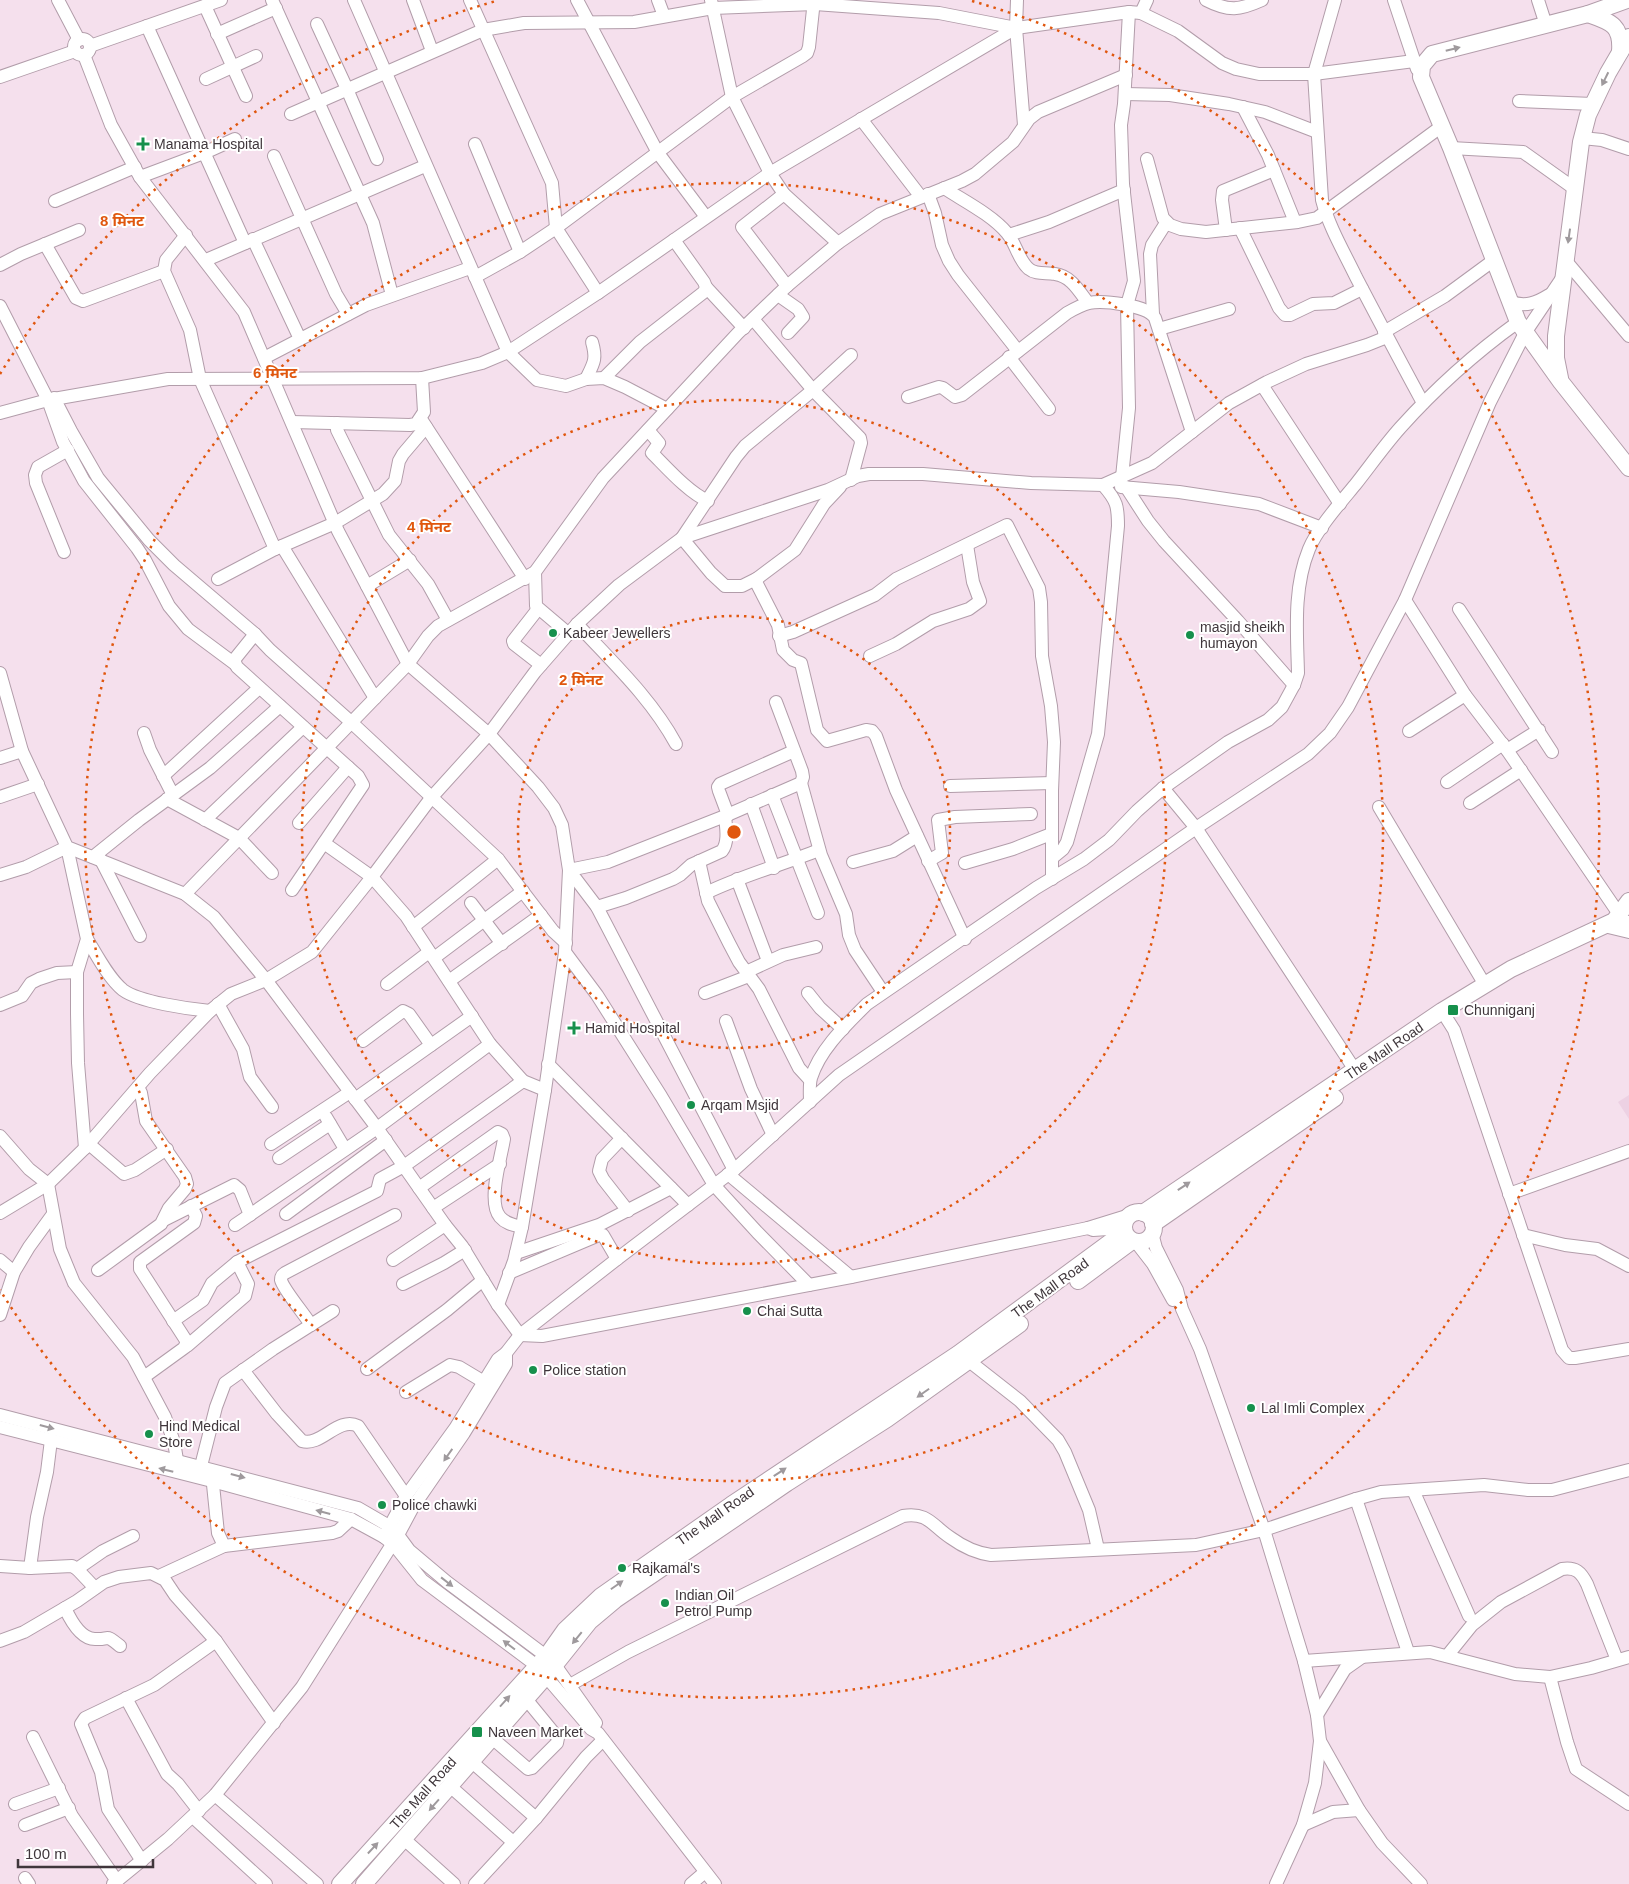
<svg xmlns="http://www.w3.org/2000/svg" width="1629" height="1884" font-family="Arial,'Noto Sans Devanagari',sans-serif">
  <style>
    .built { fill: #edd1e3 }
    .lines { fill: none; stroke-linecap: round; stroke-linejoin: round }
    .minor-casing { stroke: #b29daa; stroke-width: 14 }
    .major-casing { stroke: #b29daa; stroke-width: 18 }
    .minor { stroke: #fff; stroke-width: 12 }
    .major { stroke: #fff; stroke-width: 16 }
    .oneway { fill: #9f9a9d }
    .ring { fill: none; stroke: #e0570e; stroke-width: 2.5; stroke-dasharray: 2.5 5 }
    .poi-dot { fill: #16904c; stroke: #fff; stroke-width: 2 }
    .labels { text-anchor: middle; stroke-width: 4; stroke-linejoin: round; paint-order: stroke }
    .poi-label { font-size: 14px; fill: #3f363b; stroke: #fff; text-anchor: start }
    .street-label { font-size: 14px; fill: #3f363b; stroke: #fff }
    .centre { fill: #e0570e; stroke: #fff; stroke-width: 2.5 }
    .ring-label { font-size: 15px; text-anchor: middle; font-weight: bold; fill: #e0570e; stroke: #fff; stroke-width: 4; stroke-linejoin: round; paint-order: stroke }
  </style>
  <rect width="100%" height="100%" fill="#f5e0ed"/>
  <!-- built -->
  <path class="built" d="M1629,1095V1119L1618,1102Z"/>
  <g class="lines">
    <!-- minor casing -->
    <g class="minor-casing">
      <g id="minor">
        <path d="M58,0L79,40"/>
        <path d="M272,0L373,223L392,295"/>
        <path d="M354,0L508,352L537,380L566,386L586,379L604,378L625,387L667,409"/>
        <path d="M413,0L432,51"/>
        <path d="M470,0L552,183L556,228L598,293"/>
        <path d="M577,0L658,153L706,217"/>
        <path d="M658,0L664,16"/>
        <path d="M711,0L732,97L770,173L784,194L838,243"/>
        <path d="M1017,0L1016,28L1024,125"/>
        <path d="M1206,0C1229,12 1240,10 1262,0"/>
        <path d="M1335,0L1314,74L1322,200C1329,227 1344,252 1356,277C1378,319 1400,361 1423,403"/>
        <path d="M1394,0L1417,69"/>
        <path d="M1538,0L1546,25"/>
        <path d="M205,6L246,96"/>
        <path d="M1141,13L1147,0"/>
        <path d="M317,24L347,89L377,159"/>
        <path d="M147,26L245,243"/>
        <path d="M217,34L276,8"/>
        <circle cx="82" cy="47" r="8"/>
        <path d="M90,46L221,0"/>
        <path d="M84,55L111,125L140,177L244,312L338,531L408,664L489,734L538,787L554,808L562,825L569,870L565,952L545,1090L522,1227L514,1261L498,1305"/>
        <path d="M0,77L75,51"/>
        <path d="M206,79L256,56"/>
        <path d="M1125,94L1170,95L1229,104L1265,112L1317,132"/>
        <path d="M1519,101L1593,104"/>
        <path d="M1243,107L1268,155L1295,222"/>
        <path d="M291,114L483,30L524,23L634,22L713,8L815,4L939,13L1016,28L1129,12L1141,13L1178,31L1222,63L1236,69L1259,74H1314L1414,61"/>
        <path d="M861,119L921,197"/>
        <path d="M1582,138L1602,140L1629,149"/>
        <path d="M475,144L520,252"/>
        <path d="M1451,148L1523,152L1575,189"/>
        <path d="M274,156L336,294L348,314"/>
        <path d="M1147,159L1163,218L1170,225L1181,229L1206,232L1298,222L1317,218L1442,126"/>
        <path d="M140,177L204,153L235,139"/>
        <path d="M944,188C964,201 992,215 1007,233C1016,243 1018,260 1029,269C1036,275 1047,272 1055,274C1071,276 1079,291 1088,303"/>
        <path d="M784,194L742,227L787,286"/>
        <path d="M928,194L935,213L942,245L949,261L958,275L1018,351"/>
        <path d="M55,201L135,167"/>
        <path d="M1240,228L1279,308L1285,315H1290L1313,304L1334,303L1362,289"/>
        <path d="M1226,230L1222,200L1223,191L1274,170"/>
        <path d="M186,235L166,260L164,271L190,330L200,379L275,549"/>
        <path d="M1009,235L1049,222L1124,190"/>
        <path d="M253,239L300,339"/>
        <path d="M45,244L76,298L83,301L164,271"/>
        <path d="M206,260L425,166"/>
        <path d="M1566,261L1629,336"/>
        <path d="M0,265L21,254L79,230"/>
        <path d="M475,277L520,252L556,228L732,97L803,56L807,53L809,47L814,0"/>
        <path d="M706,287L744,328"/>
        <path d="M778,295L798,309L803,317L788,333"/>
        <path d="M1511,302C1526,307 1536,303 1549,295"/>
        <path d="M0,306L48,400L63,442L84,481L137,548L145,560L169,606L188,629L235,664"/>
        <path d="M1153,314L1150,254L1152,245L1166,223"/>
        <path d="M753,319L813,390L860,438L861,443L851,480"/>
        <path d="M1159,329L1229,309"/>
        <path d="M1384,332L1445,296L1494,260"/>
        <path d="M1009,357L1049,409"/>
        <path d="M264,358L366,305L470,268"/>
        <path d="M604,378L640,342L704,292L706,287L704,282L674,240"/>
        <path d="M586,379C594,363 597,359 592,342"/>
        <path d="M1262,385L1340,504"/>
        <path d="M908,397L939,387L943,388L955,397L962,395L1067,313C1074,309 1081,305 1089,303C1102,300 1148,305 1155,318L1192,432"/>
        <path d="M54,398L71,431L98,478L149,540L174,565L255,634L270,650L351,722L498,859L553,931L566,943"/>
        <path d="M0,413L48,400L168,379L422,378L482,363L508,352L598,293L770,173L1016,28"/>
        <path d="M421,419L525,579"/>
        <path d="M292,422L410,425L416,424L424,412L422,378"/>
        <path d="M337,423V430L389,535L428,584L448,620"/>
        <path d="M648,430L659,443L652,453C667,468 689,493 708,501"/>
        <path d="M1122,477L1129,408L1127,305L1134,281L1123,184L1121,125L1124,104L1129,12"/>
        <path d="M840,487L824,504L795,550L755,580L778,625L783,650L793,660L801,663L817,730L827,741L866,730L872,731L876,736L896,790L965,939"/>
        <path d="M1121,487L1179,492L1259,504L1322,528"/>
        <path d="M1126,487L1148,521L1164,541L1238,621L1294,685"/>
        <path d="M282,546L375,698"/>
        <path d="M64,552L36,483L35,475L38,467L68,450"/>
        <path d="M535,572L536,606L569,634"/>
        <path d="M758,578L742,586H725L711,573L682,538L736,457L745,446L813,390L851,355"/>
        <path d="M218,579L275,549L335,523L383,494L395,481L399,461L403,454L426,427"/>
        <path d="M367,586L410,560"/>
        <path d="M1405,600L1465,695L1507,750L1619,914"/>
        <path d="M538,609L513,641L514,644L541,665"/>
        <path d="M1459,609L1552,752"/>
        <path d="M577,624C612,662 651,698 676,744"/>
        <path d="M255,634L234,660L237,667L358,776L363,785L292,890"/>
        <path d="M779,636L793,632L875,595L896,579L1007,525L1039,588L1041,602L1042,656L1051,706L1054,742L1052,791V879"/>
        <path d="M870,656L896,644L933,621L969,609L980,601L973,582L967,545"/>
        <path d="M0,673L22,751L67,847L185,894L214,917L266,980L377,1128L445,1225L462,1246L498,1305L520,1335L506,1353L498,1359L456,1427L406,1496L384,1537L394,1545L422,1580L537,1666L591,1729L598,1733L715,1884"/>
        <path d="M1409,731L1465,695"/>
        <path d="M144,733L150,750L173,795"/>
        <path d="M1507,750L1539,730"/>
        <path d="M0,758L22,751"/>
        <path d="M163,776L259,688"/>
        <path d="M1447,782L1503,744"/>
        <path d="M801,783L821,855L846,914L849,935L855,950L883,992"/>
        <path d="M950,786L1052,783"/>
        <path d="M1163,788L1196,828L1355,1070"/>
        <path d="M772,795L818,913"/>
        <path d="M0,797L38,784"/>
        <path d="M167,799L239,838L272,873"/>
        <path d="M1470,803L1521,770"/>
        <path d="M751,804L774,868"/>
        <path d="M1379,807L1485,985"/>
        <path d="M728,815L719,791L718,787L720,784L794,751"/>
        <path d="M205,820L303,727"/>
        <path d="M299,823L348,767"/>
        <path d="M324,843L372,877L406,916L490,1044L523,1081L545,1090"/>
        <path d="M93,857L139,820L210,768L280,706"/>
        <path d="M1052,858L1063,849L1067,842L1098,734L1118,526C1118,506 1117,501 1103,485"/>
        <path d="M101,860L140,936"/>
        <path d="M699,861L708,901L729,943L739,962L759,989L799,1068L810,1080"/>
        <path d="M928,861L942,853L938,820L955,817L1031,814"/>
        <path d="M853,862L893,851L917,836"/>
        <path d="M965,863L1013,849L1051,834"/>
        <path d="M0,875L26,867L67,847L87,939L77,972V1014L78,1063L85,1148"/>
        <path d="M737,879L768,961"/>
        <path d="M706,893C743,875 782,865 819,850"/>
        <path d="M185,894L408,664L428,636L438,626L535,572L603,478L738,333L787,286L838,243L880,214L962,181L975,174L1013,142L1029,119L1038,112L1126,75"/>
        <path d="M471,903L502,944"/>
        <path d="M597,907L626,898L673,879L680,875L691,865L722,851C729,842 726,827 725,816"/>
        <path d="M1614,921L1629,922"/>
        <path d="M1604,926L1629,932"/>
        <path d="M413,927L498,859"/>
        <path d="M87,939C96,954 109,979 123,990C139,1002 189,1009 210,1011"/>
        <path d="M565,952L597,995L661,1096L714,1185L757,1232L809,1285"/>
        <path d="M434,958L523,891"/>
        <path d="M746,972L783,955L816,947"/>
        <path d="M449,981L541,915"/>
        <path d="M387,984L429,952"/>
        <path d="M705,993L749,976"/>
        <path d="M808,993L820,1008L843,1029"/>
        <path d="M218,1004L243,1049L250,1077L272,1107"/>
        <path d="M0,1005L22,996L31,983L39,979L57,973L77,972"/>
        <path d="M1442,1011L1454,1030L1562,1350L1569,1358H1575L1629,1349"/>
        <path d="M726,1021L751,1089L773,1135"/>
        <path d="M363,1041L403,1011L409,1014L431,1045"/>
        <path d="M548,1064L688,1205"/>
        <path d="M355,1099L472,1016"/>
        <path d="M810,1102C810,1094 809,1085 811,1078C820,1049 846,1025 867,1004L1036,888L1084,859L1109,840L1137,811L1163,788L1228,742L1268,720L1282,707L1294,685L1298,673C1297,632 1293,588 1309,549C1317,529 1341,502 1355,485C1370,466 1384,446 1400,428C1435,389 1475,353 1518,322"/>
        <path d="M326,1117L345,1149"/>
        <path d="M0,1136L29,1169L48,1184L60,1249L74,1283L133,1357L165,1417L174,1442L177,1460"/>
        <path d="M622,1138L602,1159L599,1171L603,1179L628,1211"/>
        <path d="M89,1144L124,1174L135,1170L167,1149"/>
        <path d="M271,1144L350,1092"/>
        <path d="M279,1158L330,1124"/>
        <path d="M734,1170L597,907L569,870L608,862L725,816L801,783L803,777L802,771L776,702"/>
        <path d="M728,1174L851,1277"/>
        <path d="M419,1188L498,1132L502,1134L504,1139C501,1158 487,1202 500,1217C506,1224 514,1225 522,1227"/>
        <path d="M1509,1194L1629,1151"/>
        <path d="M433,1208L500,1164"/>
        <path d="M0,1213L48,1184L85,1148L150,1073L210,1011L231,994L266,980L312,952L372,877L431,798L489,734L535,672L577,624L619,585L682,538L828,490L858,476L869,474H923L1031,483L1103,485L1152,463L1229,403L1267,382L1306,364L1367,345L1387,337"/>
        <path d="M286,1214L386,1140"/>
        <path d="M164,1220L234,1185L240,1190L250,1215"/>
        <path d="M235,1225L377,1128L490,1044"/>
        <path d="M1123,1228L1093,1230L1088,1228L1130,1215"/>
        <path d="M1152,1233L1156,1248L1177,1290L1182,1309L1200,1349L1264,1530L1304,1661L1317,1715L1320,1741L1359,1810L1382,1843L1421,1884"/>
        <path d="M1523,1235L1565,1245L1597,1249L1629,1266"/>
        <path d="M1136,1242L1153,1264L1173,1300"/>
        <path d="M516,1253L599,1225L671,1188"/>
        <path d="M0,1260L14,1272"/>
        <path d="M393,1260L445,1225"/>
        <path d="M98,1270L161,1224L169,1208L185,1189L187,1184L185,1177L146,1121L141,1093L138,1087"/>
        <path d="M509,1273L599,1235H603L617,1259"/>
        <path d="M403,1284L444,1263L465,1250"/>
        <path d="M0,1315L14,1272L29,1247L53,1214"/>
        <path d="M173,1321L203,1300L212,1283L237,1262L373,1193L377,1191L380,1179L404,1166L523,1081"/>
        <path d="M311,1325C305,1315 283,1289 281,1280C281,1276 282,1275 285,1273L395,1215"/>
        <path d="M520,1335L617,1259L734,1170L839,1075L1196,828L1308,754L1330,733L1348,707L1405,600L1490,402L1525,333L1562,278"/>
        <path d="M520,1335L542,1336L851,1277L1088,1228"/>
        <path d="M187,1346L245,1296L248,1284L237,1262"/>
        <path d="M506,1353V1364L464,1433L413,1507L398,1535L409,1550L447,1582L546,1656L555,1665L596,1723"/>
        <path d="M969,1361L1020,1401L1058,1440L1065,1452L1089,1510L1098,1549"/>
        <path d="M367,1369L447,1310L483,1280"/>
        <path d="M243,1370L277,1414L302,1441C321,1447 338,1416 358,1426L406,1496"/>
        <path d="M144,1377L184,1348L187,1342L140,1269V1262L194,1223L196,1216L191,1206"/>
        <path d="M406,1392L450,1365L459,1367L484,1382"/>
        <path d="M0,1415L358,1508L389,1526L398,1535L302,1687L215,1795L168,1839L113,1884"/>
        <path d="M0,1427L212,1481L351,1519L384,1537"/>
        <path d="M201,1466L216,1407L225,1383L273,1349L333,1311"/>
        <path d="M212,1475L218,1533L224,1546"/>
        <path d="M1413,1490L1469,1616"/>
        <path d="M1356,1499L1408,1652"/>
        <path d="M0,1566L30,1568L72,1566L77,1569L95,1588"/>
        <path d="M30,1568L37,1517L47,1472L51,1440"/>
        <path d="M77,1569L103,1551L133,1536"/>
        <path d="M159,1576L224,1546L332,1533L338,1531L351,1519"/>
        <path d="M65,1608C70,1619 80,1639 95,1639C111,1640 104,1633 120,1646"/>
        <path d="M0,1641L24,1632L77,1601L104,1582L119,1577L151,1573L165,1580L175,1595L216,1641L274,1723"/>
        <path d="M1447,1656L1472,1625L1501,1602L1562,1569C1576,1567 1581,1572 1587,1584L1617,1660"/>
        <path d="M1304,1661L1430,1652L1515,1674L1550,1677L1591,1668L1629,1657"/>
        <path d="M1550,1677L1567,1742L1576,1769L1629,1804"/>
        <path d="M570,1685L628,1652L903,1516C929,1512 932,1526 951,1538C962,1546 977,1553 991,1555L1196,1545L1264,1530L1356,1499L1381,1492L1484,1485L1528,1490H1552L1629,1470"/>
        <path d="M126,1698L167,1774L178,1784L199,1811"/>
        <path d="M1317,1715L1345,1669L1362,1657"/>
        <path d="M33,1737L72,1816L117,1881"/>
        <path d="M492,1738L528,1769L532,1768L557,1743L558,1738L526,1699"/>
        <path d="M472,1762L536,1818"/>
        <path d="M451,1787L513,1842"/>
        <path d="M215,1795L317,1884"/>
        <path d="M15,1804L59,1788"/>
        <path d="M193,1817L266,1884"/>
        <path d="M25,1825L69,1808"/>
        <path d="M1303,1825L1333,1812L1359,1810"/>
        <path d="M404,1839L454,1884"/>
        <path d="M142,1861L108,1809L101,1772L81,1724L85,1718L154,1685L216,1641"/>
        <path d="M25,1878L29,1884"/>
        <path d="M475,1884L536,1818L586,1757L603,1740"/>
        <path d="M691,1884L705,1872"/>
        <path d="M1276,1884L1303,1825L1315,1783L1320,1741"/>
      </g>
    </g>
    <!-- major casing -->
    <g class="major-casing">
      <g id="major">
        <path d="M1627,0L1588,14L1432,54L1422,66L1421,77L1451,148L1518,322L1561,382L1629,468"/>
        <path d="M1588,14C1611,22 1622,25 1620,52"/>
        <path d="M1560,378L1556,358V336L1581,142L1588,115L1608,73L1629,37"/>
        <circle cx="1139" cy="1227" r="15"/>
        <path d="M1143,1213L1442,1011L1511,969L1614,921L1629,901"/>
        <path d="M1153,1224L1335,1098"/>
        <path d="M1078,1281L1132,1241"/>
        <path d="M340,1884L548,1654L565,1630L601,1596L731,1505L958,1354L1124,1232"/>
        <path d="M364,1884L546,1676L590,1621L615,1600L787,1483L887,1419L1020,1324"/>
      </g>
    </g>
    <!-- minor -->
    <use href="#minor" class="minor"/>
    <!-- major -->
    <use href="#major" class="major"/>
  </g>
  <!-- one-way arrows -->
  <defs><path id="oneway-solid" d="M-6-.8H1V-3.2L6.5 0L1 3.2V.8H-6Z" transform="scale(1.25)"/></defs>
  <g class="oneway">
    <use href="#oneway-solid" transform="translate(1453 49) rotate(-14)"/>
    <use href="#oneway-solid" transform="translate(1605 79) rotate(116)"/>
    <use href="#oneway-solid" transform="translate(1569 236) rotate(98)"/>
    <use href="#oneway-solid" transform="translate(1184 1186) rotate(-34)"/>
    <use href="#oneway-solid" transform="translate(923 1393) rotate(145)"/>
    <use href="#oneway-solid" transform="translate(47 1427) rotate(15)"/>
    <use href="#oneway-solid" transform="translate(448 1455) rotate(125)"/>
    <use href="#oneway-solid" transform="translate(166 1470) rotate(-166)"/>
    <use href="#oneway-solid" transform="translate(780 1472) rotate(-33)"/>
    <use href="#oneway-solid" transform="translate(238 1476) rotate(15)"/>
    <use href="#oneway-solid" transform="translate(323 1512) rotate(-165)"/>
    <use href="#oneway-solid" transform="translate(447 1582) rotate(38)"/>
    <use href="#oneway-solid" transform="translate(617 1585) rotate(-35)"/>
    <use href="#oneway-solid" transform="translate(577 1638) rotate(129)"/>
    <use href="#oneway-solid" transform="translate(509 1645) rotate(-143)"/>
    <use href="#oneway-solid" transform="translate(505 1701) rotate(-48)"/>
    <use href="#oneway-solid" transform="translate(434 1805) rotate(131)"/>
    <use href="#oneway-solid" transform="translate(373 1848) rotate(-47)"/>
  </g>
  <!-- distance rings -->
  <g class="ring">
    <circle cx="734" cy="832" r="216"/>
    <circle cx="734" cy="832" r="432"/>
    <circle cx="734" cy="832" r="649"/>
    <path d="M0 374A865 865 0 0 1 496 1M972 1A865 865 0 1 1 0 1290"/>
  </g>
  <!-- markers -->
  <g class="poi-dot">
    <path d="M140.5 136.5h5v5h5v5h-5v5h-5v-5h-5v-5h5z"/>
    <circle cx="553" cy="633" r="5"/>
    <circle cx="1190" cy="635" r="5"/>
    <rect x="1447" y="1004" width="12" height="12" rx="2.5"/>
    <path d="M571.5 1020.5h5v5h5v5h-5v5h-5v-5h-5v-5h5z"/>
    <circle cx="691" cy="1105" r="5"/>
    <circle cx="747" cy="1311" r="5"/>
    <circle cx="533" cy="1370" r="5"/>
    <circle cx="1251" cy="1408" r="5"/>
    <circle cx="149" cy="1434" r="5"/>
    <circle cx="382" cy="1505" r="5"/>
    <circle cx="622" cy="1568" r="5"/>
    <circle cx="665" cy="1603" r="5"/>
    <rect x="471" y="1726" width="12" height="12" rx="2.5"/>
  </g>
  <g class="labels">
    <!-- poi labels -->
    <g class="poi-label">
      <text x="154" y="149">Manama Hospital</text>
      <text x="1200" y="632">masjid sheikh<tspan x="1200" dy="16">humayon</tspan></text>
      <text x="563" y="638">Kabeer Jewellers</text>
      <text x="1464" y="1015">Chunniganj</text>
      <text x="585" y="1033">Hamid Hospital</text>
      <text x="701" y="1110">Arqam Msjid</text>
      <text x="757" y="1316">Chai Sutta</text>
      <text x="543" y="1375">Police station</text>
      <text x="1261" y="1413">Lal Imli Complex</text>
      <text x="159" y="1431">Hind Medical<tspan x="159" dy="16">Store</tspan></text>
      <text x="392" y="1510">Police chawki</text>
      <text x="632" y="1573">Rajkamal's</text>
      <text x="675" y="1600">Indian Oil<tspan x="675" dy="16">Petrol Pump</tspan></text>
      <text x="488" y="1737">Naveen Market</text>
    </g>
    <!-- street labels -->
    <g class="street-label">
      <text transform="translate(1384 1051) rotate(-34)" y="5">The Mall Road</text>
      <text transform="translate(1050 1288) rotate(-36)" y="5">The Mall Road</text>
      <text transform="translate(715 1516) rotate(-35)" y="5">The Mall Road</text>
      <text transform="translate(423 1793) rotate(-48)" y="5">The Mall Road</text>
    </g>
  </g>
  <circle cx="734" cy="832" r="8" class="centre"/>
  <g class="ring-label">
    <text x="122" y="226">8 मिनट</text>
    <text x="275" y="378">6 मिनट</text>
    <text x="429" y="532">4 मिनट</text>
    <text x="581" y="685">2 मिनट</text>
  </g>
  <!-- scale -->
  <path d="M18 1859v8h135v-8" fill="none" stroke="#3f363b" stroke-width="2.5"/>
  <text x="25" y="1859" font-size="15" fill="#3f363b" stroke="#ffffff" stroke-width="4" paint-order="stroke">100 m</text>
</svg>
